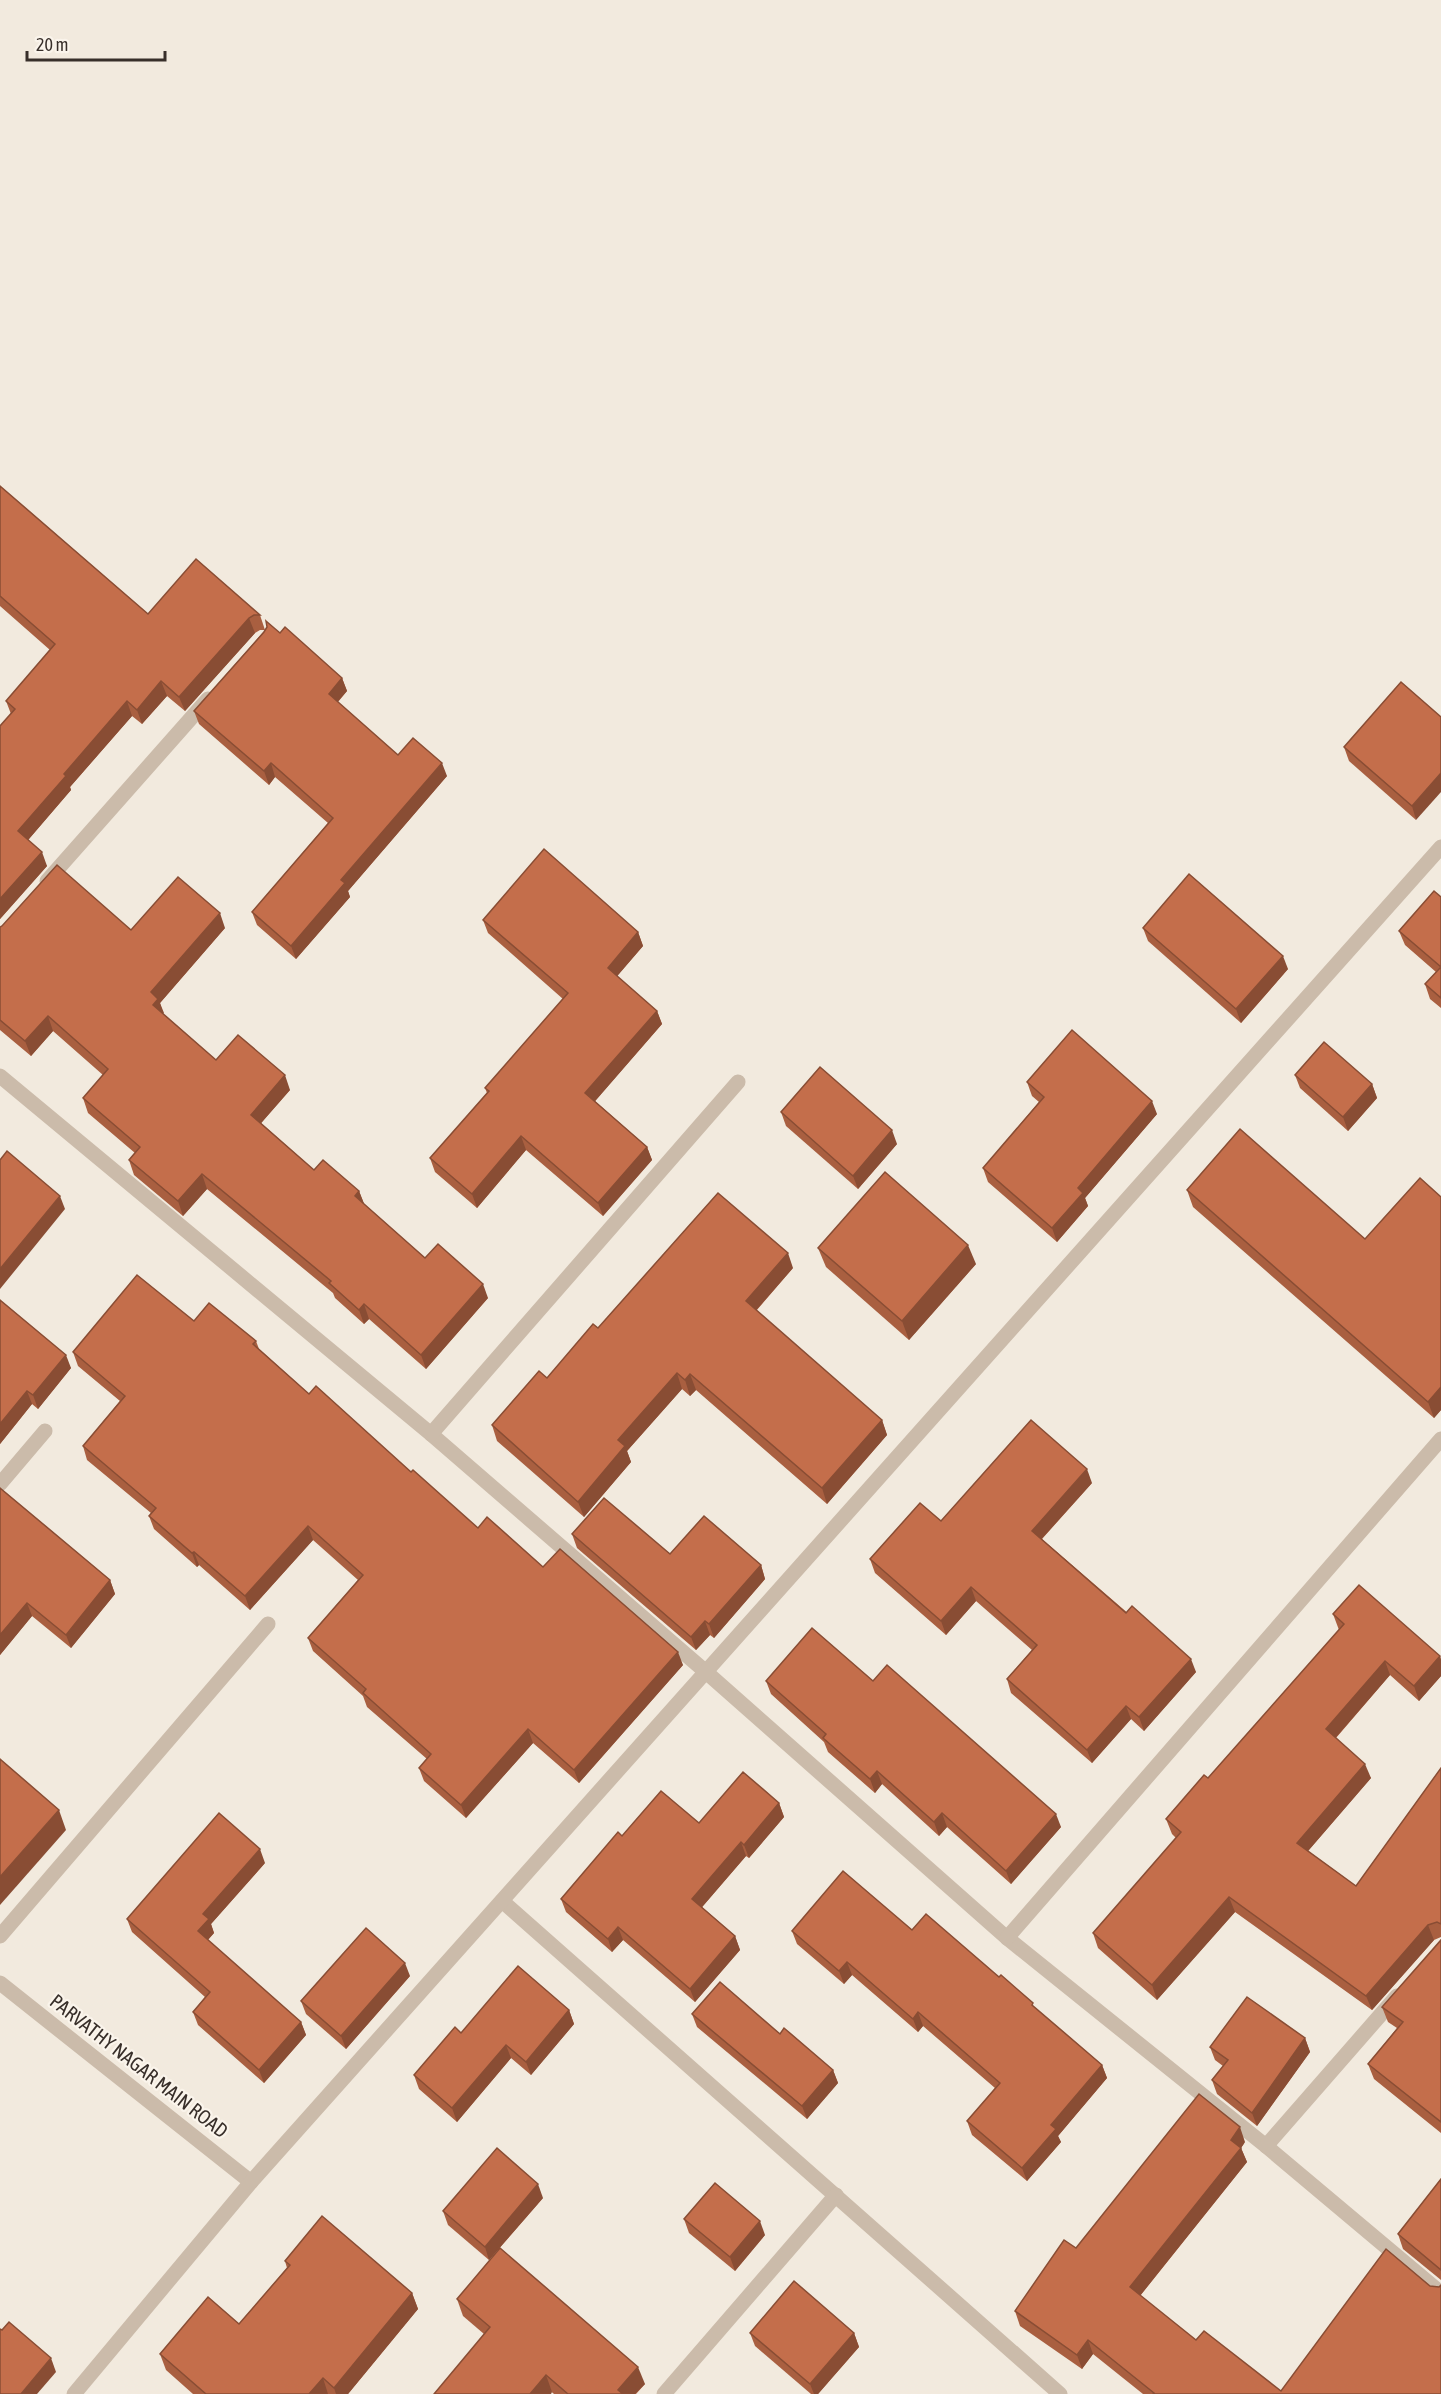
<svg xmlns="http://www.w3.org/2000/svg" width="1441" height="2394" font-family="'Asap Condensed',sans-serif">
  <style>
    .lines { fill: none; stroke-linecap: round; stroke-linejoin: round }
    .minor { stroke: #cbbbaa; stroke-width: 15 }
    .wall { fill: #a95f40 }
    .shaded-wall { fill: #894d34 }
    .building { fill: #c46e4b; stroke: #894d34; stroke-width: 1.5 }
    .labels { text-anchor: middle; stroke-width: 4.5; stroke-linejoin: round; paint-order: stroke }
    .street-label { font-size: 20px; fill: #382f2a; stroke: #faf4eb }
  </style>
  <rect width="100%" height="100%" fill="#f2eade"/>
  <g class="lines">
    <!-- minor -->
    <g class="minor">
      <path d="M47,881L208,699"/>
      <path d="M0,1076L431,1434L706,1672L1007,1938L1266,2146L1441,2293"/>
      <path d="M431,1434L738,1082"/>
      <path d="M0,1484L45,1431"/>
      <path d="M502,1901L1060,2394"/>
      <path d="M0,1936L268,1624"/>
      <path d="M1007,1938L1441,1439"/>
      <path d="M0,1983L251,2182"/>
      <path d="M1266,2146L1397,1996"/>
      <path d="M74,2394L251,2182L1441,847"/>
      <path d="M664,2394L836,2195"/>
    </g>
  </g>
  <!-- wall -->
  <g class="wall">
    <path d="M0,486L148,614L260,615L265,630L280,633L342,678L347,691L338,702L398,755L447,776L348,891L350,897L296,959L257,925L252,912L328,823L275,777L269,785L199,724L194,711L265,630H260L255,633L185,711L167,696L142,724L132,716L70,787L71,790L28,840L47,866L0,919V726L11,714L6,701L50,650L0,606Z"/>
    <path d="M1401,682L1416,820L1349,761L1344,747Z"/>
    <path d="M1441,897V1008L1430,999L1425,984L1436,972L1405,945L1399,931Z"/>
    <path d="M483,920L638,932L643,946L617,976L657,1011L662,1024L595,1101L647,1147L652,1160L603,1216L526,1150L477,1208L435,1172L430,1158L487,1093L485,1088L563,999L488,933Z"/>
    <path d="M0,927L131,930L225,928L160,1003L163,1014L216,1060L290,1090L261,1123L314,1170L359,1191L364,1204L425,1258L488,1298L426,1369L369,1319L364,1324L335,1298L333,1293L207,1189L183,1216L134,1175L129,1160L135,1153L88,1113L83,1098L103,1075L53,1031L31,1056L0,1030Z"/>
    <path d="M1143,928L1288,969L1241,1023L1148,941Z"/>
    <path d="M1295,1075L1372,1084L1377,1098L1348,1131L1300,1088Z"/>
    <path d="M1027,1082L1157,1114L1085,1198L1088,1206L1057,1242L988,1182L983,1168L1039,1102L1032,1096Z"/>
    <path d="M781,1112L897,1144L858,1189L786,1126Z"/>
    <path d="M1187,1190L1365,1239L1441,1197V1410L1434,1418L1193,1207Z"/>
    <path d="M818,1248L976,1264L909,1340L826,1267Z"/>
    <path d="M793,1268L756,1311L882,1420L887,1435L827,1504L696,1390L690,1396L682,1389L627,1451L631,1462L584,1517L497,1441L492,1425L547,1378L598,1328Z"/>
    <path d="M0,1300L71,1368L38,1409L32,1404L0,1444Z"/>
    <path d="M194,1321L256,1341L259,1349L309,1394L411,1472L478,1528L543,1567L683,1665L579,1783L533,1743L466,1818L424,1781L419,1768L427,1759L367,1707L363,1696L313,1651L308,1638L358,1580L313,1540L250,1610L199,1565L197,1567L154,1529L149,1516L151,1513L87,1460L83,1446L120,1401L78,1366L73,1352Z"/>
    <path d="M1092,1483L1042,1539L1196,1672L1144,1731L1131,1719L1092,1763L1011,1693L1007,1679L1032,1650L976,1601L946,1635L875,1573L870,1559L941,1521Z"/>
    <path d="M0,1488L110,1580L115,1594L71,1648L32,1616L0,1655Z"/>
    <path d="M572,1534L670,1554L761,1565L765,1579L714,1638L710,1635L696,1650L577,1548Z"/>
    <path d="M1333,1614L1440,1656L1441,1660V1676L1419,1701L1390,1675L1336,1738L1371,1778L1308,1851L1356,1886L1441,1768V1937L1434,1940L1372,2010L1235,1912L1157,2000L1098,1948L1093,1933L1176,1838L1172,1834L1166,1819L1208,1778L1339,1630Z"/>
    <path d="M766,1681H873L1061,1827L1011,1884L947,1827L939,1836L882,1784L875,1793L828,1752L824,1742L771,1694Z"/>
    <path d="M779,1803L784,1817L749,1858L746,1856L702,1907L735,1936L740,1950L695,2002L623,1940L612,1952L566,1912L561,1899L622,1836L699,1823Z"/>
    <path d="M265,1863L211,1924L214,1933L208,1940L301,2022L306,2035L264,2083L198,2025L193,2012L205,1997L132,1932L127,1919Z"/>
    <path d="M912,1930L999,1977L1102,2065L1107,2078L1058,2136L1061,2142L1027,2181L972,2135L967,2121L995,2088L923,2026L918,2032L852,1975L844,1984L797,1944L792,1931Z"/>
    <path d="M1441,1940V2133L1374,2079L1368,2064L1397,2028L1388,2022L1382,2007Z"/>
    <path d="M410,1976L346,2049L306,2014L301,2001Z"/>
    <path d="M569,2010L574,2024L531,2075L511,2058L457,2122L419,2089L414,2075L461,2033Z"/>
    <path d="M692,2014L780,2034L833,2070L838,2083L807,2119L697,2027Z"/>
    <path d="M1305,2038L1310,2052L1257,2126L1217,2094L1212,2080L1223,2066L1215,2060L1210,2047Z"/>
    <path d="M1245,2142L1241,2148L1247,2162L1140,2296L1196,2340L1281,2391L1430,2286L1439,2287L1441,2394H1143L1093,2354L1082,2369L1020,2326L1015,2311L1076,2248Z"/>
    <path d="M1441,2179V2280L1403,2249L1398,2234Z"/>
    <path d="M543,2198L489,2260L448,2225L443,2211Z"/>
    <path d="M684,2219L765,2235L735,2271L689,2233Z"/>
    <path d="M285,2261L412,2293L418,2309L348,2394H193L166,2370L160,2354L239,2324L287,2268Z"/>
    <path d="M457,2299L645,2384L636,2394H554L463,2316Z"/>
    <path d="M750,2333H854L859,2347L818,2394H811L755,2346Z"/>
  </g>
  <!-- shaded-wall -->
  <g class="shaded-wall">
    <path d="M249,618L255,633L185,711L179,697Z"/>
    <path d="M342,678L347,691L333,707L329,694Z"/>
    <path d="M161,681L167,696L142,724L137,710Z"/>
    <path d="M127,701L132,716L70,787L71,790L23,846L18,831L64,774Z"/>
    <path d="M271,763L275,777L269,785L264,771Z"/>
    <path d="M442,763L447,776L348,891L350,897L296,959L291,946L341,880Z"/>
    <path d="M1441,773V792L1416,820L1412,806Z"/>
    <path d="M42,852L47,866L0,919V899Z"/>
    <path d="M220,913L225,928L160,1003L164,1013L158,1019L153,1005L151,992Z"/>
    <path d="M638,932L643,946L613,981L608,968Z"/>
    <path d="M1283,956L1288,969L1241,1023L1236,1009Z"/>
    <path d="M657,1011L662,1024L590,1107L585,1093Z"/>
    <path d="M48,1016L53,1031L31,1056L25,1041Z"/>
    <path d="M285,1075L290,1090L256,1129L251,1115Z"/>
    <path d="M1372,1084L1377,1098L1348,1131L1343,1117Z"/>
    <path d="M1152,1101L1157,1114L1085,1198L1088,1206L1057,1242L1052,1228L1078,1188Z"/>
    <path d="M892,1130L897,1144L858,1189L853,1176Z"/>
    <path d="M521,1136L526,1150L477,1208L472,1194Z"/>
    <path d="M647,1147L652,1160L603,1216L598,1203Z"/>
    <path d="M202,1174L207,1189L183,1216L178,1201Z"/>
    <path d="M359,1191L365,1206L355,1196Z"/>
    <path d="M60,1196L65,1209L0,1289V1269Z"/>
    <path d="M968,1245L976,1264L909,1340L902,1321Z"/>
    <path d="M788,1253L793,1268L751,1316L746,1301Z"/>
    <path d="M483,1284L488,1298L426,1369L421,1355Z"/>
    <path d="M364,1304L369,1319L364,1324L359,1310Z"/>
    <path d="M66,1355L71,1368L38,1409L33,1395Z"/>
    <path d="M677,1373L682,1389L627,1451L631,1462L584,1517L578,1502L618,1440Z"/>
    <path d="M690,1374L696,1390L690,1396L685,1380Z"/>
    <path d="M1441,1387V1410L1434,1418L1428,1402Z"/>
    <path d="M27,1391L32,1404L0,1444V1424Z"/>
    <path d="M882,1420L887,1435L827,1504L822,1488Z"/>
    <path d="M1087,1469L1092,1483L1037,1544L1032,1531Z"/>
    <path d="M308,1526L313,1540L250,1610L245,1596Z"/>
    <path d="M194,1552L199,1565L197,1567L192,1553Z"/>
    <path d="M761,1565L765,1579L714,1638L709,1624Z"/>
    <path d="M110,1580L115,1594L71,1648L66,1635Z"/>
    <path d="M971,1587L976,1601L946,1635L941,1621Z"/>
    <path d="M27,1603L32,1616L0,1655V1635Z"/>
    <path d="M705,1621L710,1635L696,1650L691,1637Z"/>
    <path d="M678,1652L683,1665L579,1783L574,1770Z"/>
    <path d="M1440,1656L1441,1660V1676L1419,1701L1414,1686Z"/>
    <path d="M1191,1659L1196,1672L1144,1731L1139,1717Z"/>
    <path d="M1385,1661L1390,1675L1331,1743L1326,1729Z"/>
    <path d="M1126,1706L1131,1719L1092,1763L1087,1750Z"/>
    <path d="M528,1729L533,1743L466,1818L461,1805Z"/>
    <path d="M1365,1764L1371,1778L1302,1858L1297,1843Z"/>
    <path d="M877,1771L882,1784L875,1793L870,1779Z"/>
    <path d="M779,1803L784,1817L749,1858L744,1845Z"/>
    <path d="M59,1810L66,1830L0,1905V1877Z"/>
    <path d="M942,1813L947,1827L939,1836L934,1822Z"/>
    <path d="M1056,1814L1061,1827L1011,1884L1006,1871Z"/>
    <path d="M741,1842L746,1856L697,1913L692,1899Z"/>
    <path d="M260,1849L265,1863L211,1924L214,1933L203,1945L198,1931L203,1914Z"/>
    <path d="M1229,1897L1235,1912L1157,2000L1152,1985Z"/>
    <path d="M1428,1925L1434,1940L1372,2010L1366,1996Z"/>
    <path d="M618,1927L623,1940L612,1952L608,1939Z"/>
    <path d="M735,1936L740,1950L695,2002L690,1989Z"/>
    <path d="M847,1962L852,1975L844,1984L839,1971Z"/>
    <path d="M405,1963L410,1976L346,2049L341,2036Z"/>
    <path d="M569,2010L574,2024L531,2075L526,2062Z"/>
    <path d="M918,2012L923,2026L918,2032L913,2019Z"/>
    <path d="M301,2022L306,2035L264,2083L259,2070Z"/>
    <path d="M1305,2038L1310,2052L1257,2126L1252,2113Z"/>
    <path d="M506,2045L511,2058L457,2122L452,2108Z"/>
    <path d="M1102,2065L1107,2078L1058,2136L1061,2142L1027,2181L1022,2168L1051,2125Z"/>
    <path d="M833,2070L838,2083L807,2119L802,2106Z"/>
    <path d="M1240,2127L1245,2142L1241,2148L1247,2162L1135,2302L1130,2287Z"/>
    <path d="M538,2184L543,2198L489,2260L485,2247Z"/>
    <path d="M760,2221L765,2235L735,2271L730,2257Z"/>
    <path d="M412,2293L418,2309L348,2394H336L334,2388Z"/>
    <path d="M854,2333L859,2347L818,2394H814L810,2384Z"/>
    <path d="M1088,2340L1093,2354L1082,2369L1077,2355Z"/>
    <path d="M51,2358L56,2372L37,2394H21Z"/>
    <path d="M638,2367L645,2384L635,2394H620L618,2390Z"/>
    <path d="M546,2375L552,2392L551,2394H530Z"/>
    <path d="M323,2378L328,2394H309Z"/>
  </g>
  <!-- building -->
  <g class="building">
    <path d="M0,486L148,614L196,559L260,615H254L249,618L179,697L161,681L137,710L127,701L64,774L66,776L18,831L42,852L0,899V726L15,709L6,701L55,644L0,596Z"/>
    <path d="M266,621L280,633L285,627L342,678L329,694L398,755L413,738L442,763L341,880L345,883L291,946L252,912L333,818L271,763L264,771L194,711L264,632L267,627Z"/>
    <path d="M1401,682L1441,717V773L1412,806L1344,747Z"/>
    <path d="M544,849L638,932L608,968L657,1011L585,1093L647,1147L598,1203L521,1136L472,1194L430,1158L489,1091L485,1088L568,993L483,920Z"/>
    <path d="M57,865L131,930L178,877L220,913L151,992L158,999L153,1005L216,1060L238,1035L285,1075L251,1115L314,1170L323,1160L359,1191L355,1196L425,1258L438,1244L483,1284L421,1355L364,1304L359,1310L329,1283L331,1281L202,1174L178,1201L129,1160L140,1147L83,1098L108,1069L48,1016L25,1041L0,1020V927L2,926Z"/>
    <path d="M1189,874L1283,956L1236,1009L1143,928Z"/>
    <path d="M1434,891L1441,897V998L1425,984L1441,967L1399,931Z"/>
    <path d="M1072,1030L1152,1101L1078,1188L1083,1193L1052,1228L983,1168L1044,1097L1027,1082Z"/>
    <path d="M1324,1042L1372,1084L1343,1117L1295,1075Z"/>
    <path d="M820,1067L892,1130L853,1176L781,1112Z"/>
    <path d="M1240,1129L1365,1239L1420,1178L1441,1197V1387L1428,1402L1187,1190Z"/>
    <path d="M7,1151L60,1196L0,1269V1160Z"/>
    <path d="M885,1172L968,1245L902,1321L818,1248Z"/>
    <path d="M718,1193L788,1253L746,1301L882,1420L822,1488L690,1374L685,1380L677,1373L618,1440L625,1446L578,1502L492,1425L539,1371L547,1378L593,1324L598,1328Z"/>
    <path d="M137,1275L194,1321L209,1303L256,1341L253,1344L309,1394L316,1386L411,1472L413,1470L478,1528L487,1517L543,1567L560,1549L678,1652L574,1770L528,1729L461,1805L419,1768L431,1754L363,1693L366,1689L308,1638L363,1575L308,1526L245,1596L194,1552L192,1553L149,1516L156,1508L83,1446L125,1396L73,1352Z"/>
    <path d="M0,1300L66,1355L33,1395L27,1391L0,1424Z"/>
    <path d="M1031,1420L1087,1469L1032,1531L1126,1613L1132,1606L1191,1659L1139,1717L1126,1706L1087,1750L1007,1679L1037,1645L971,1587L941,1621L870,1559L920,1503L941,1521Z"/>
    <path d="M0,1488L110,1580L66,1635L27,1603L0,1635Z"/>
    <path d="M604,1498L670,1554L704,1516L761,1565L709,1624L705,1621L691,1637L572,1534Z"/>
    <path d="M1359,1585L1440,1656L1414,1686L1385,1661L1326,1729L1365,1764L1297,1843L1356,1886L1441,1768V1924L1437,1922L1428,1925L1366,1996L1229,1897L1152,1985L1093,1933L1181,1832L1166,1819L1204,1775L1208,1778L1344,1624L1333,1614Z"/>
    <path d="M812,1628L873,1681L887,1665L1056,1814L1006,1871L942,1813L934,1822L877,1771L870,1779L823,1738L826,1734L766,1681Z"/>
    <path d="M0,1759L59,1810L0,1877Z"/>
    <path d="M743,1772L779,1803L744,1845L741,1842L692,1899L735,1936L690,1989L618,1927L608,1939L561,1899L618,1832L622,1836L661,1791L699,1823Z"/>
    <path d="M219,1813L260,1849L203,1914L209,1919L198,1931L301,2022L259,2070L193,2012L210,1992L127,1919Z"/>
    <path d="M843,1871L912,1930L926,1914L999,1977L1001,1975L1033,2003L1032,2005L1102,2065L1051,2125L1056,2129L1022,2168L967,2121L1000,2083L918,2012L913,2019L847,1962L839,1971L792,1931Z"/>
    <path d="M366,1928L405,1963L341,2036L301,2001Z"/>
    <path d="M1441,1940V2122L1368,2064L1403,2022L1382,2007Z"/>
    <path d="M518,1966L569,2010L526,2062L506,2045L452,2108L414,2075L455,2027L461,2033Z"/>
    <path d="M720,1982L780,2034L784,2028L833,2070L802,2106L692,2014Z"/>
    <path d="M1247,1997L1305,2038L1252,2113L1212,2080L1228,2060L1210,2047Z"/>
    <path d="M1199,2094L1240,2127L1231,2140L1241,2148L1130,2287L1196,2340L1204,2331L1281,2391L1386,2249L1430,2286L1439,2287L1441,2285V2394H1153L1154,2393L1088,2340L1077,2355L1015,2311L1064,2240L1076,2248Z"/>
    <path d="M497,2148L538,2184L485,2247L443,2211Z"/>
    <path d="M1441,2179V2270L1398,2234Z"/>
    <path d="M715,2183L760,2221L730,2257L684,2219Z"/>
    <path d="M322,2216L412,2293L334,2388L323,2378L309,2394H206L160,2354L208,2297L239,2324L290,2265L285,2261Z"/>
    <path d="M500,2248L638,2367L618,2390L623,2394H568L546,2375L530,2394H434L490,2327L457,2299Z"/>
    <path d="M794,2281L854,2333L810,2384L750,2333Z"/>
    <path d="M9,2322L51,2358L21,2394H0V2329L2,2330Z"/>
  </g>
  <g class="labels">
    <!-- street labels -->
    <g class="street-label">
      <text transform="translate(139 2066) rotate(38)" y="7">PARVATHY NAGAR MAIN ROAD</text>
    </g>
  </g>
  <!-- scale -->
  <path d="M27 51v9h138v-9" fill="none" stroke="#382f2a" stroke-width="3"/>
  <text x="36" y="51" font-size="18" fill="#382f2a" stroke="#faf4eb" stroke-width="4.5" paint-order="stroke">20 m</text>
</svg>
